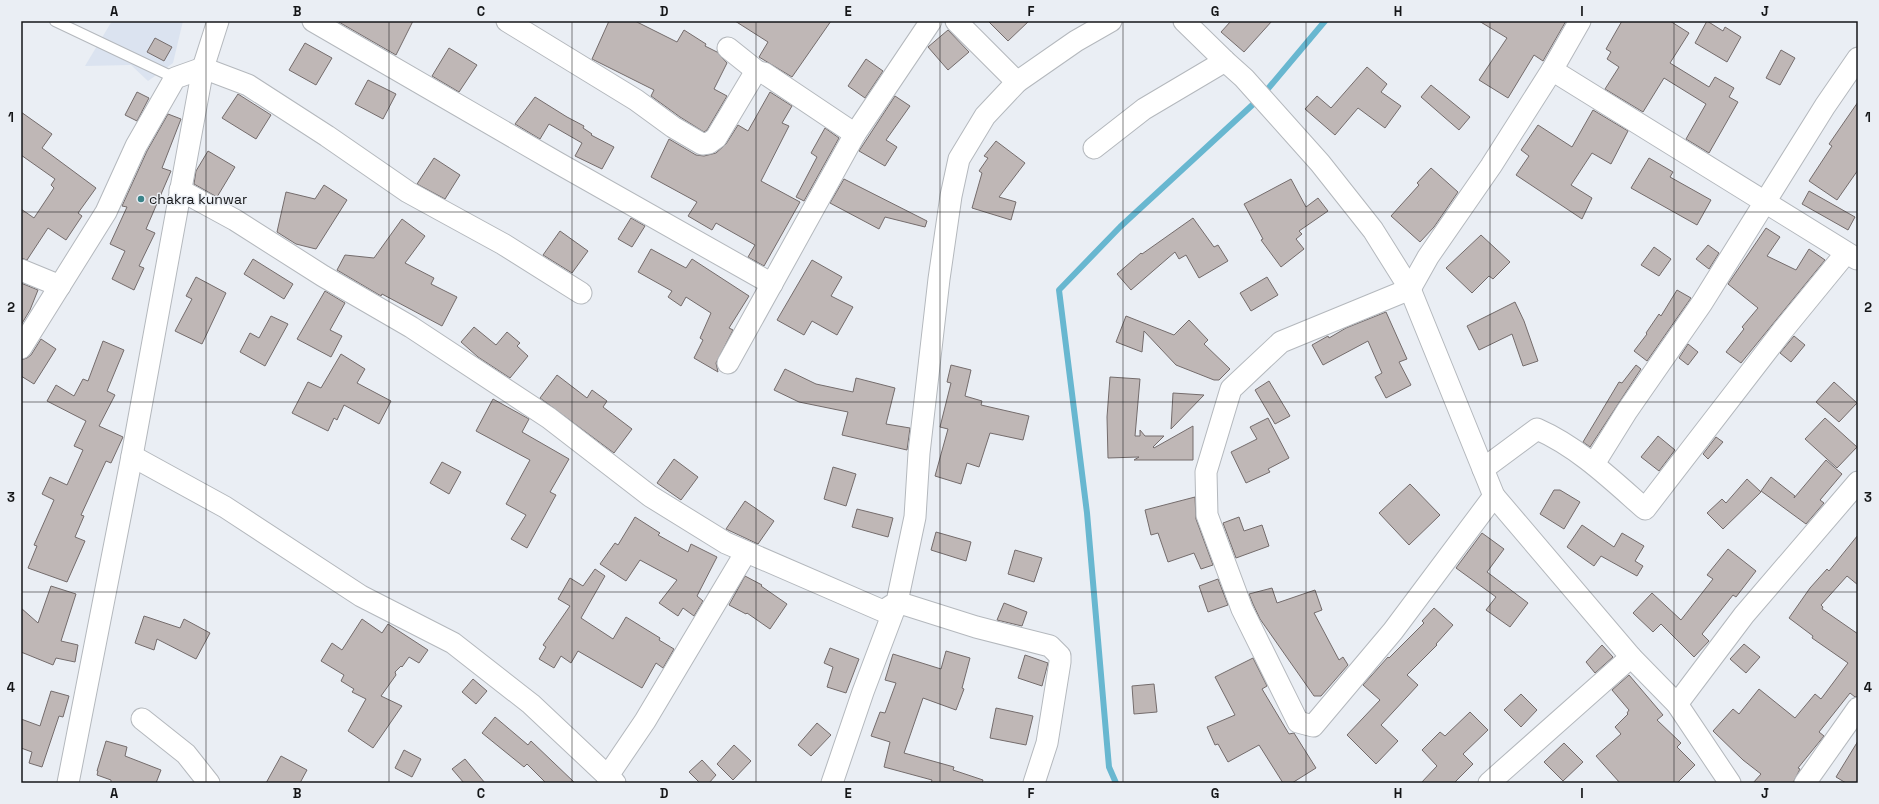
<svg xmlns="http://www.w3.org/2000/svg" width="1879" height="804" font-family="'Space Grotesk',sans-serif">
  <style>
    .built { fill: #dbe3f0 }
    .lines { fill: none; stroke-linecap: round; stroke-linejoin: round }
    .stream { stroke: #68b7d0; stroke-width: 6 }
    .building { fill: #bfb7b6; stroke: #746c6c }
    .lane-casing { stroke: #b4b8bd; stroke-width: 12 }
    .street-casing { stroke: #b4b8bd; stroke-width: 23 }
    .lane { stroke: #fff; stroke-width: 10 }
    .street { stroke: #fff; stroke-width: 21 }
    .grid { fill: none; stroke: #151618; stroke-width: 1; stroke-opacity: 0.55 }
    .poi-dot { fill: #3b8489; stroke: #eaeef4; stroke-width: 1.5 }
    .labels { text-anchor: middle; stroke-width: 3; stroke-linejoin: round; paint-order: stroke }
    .poi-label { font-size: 14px; fill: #151618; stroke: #eaeef4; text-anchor: start }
    .neatline { fill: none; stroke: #151618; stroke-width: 1.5 }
    .grid-label { font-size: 13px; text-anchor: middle; font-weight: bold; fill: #151618 }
  </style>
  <rect width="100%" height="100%" fill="#eaeef4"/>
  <!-- built -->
  <path class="built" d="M112,21H183L173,63L148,81L131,65L85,66Z"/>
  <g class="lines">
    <!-- stream -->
    <path class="stream" d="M1116,783L1109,767L1087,513L1059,290L1120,227L1261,97L1325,21"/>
  </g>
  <!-- building -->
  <g class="building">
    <path d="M337,21H413L396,55Z"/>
    <path d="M609,21H635L677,42L684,30L706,44L705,46L717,52L727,63L714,89L727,96L707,130L704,132L680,117L651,96L654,90L592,59Z"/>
    <path d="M735,21H831L792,77L759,57L768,42Z"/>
    <path d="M988,21H1029L1008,41Z"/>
    <path d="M1231,21H1272L1244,52L1221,32Z"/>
    <path d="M1479,21H1566L1543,61L1534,55L1508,98L1479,80L1507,38Z"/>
    <path d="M1622,21H1670L1689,33L1670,63L1709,87L1715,77L1734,88L1729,97L1738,102L1709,153L1686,139L1706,104L1664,78L1643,112L1605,89L1619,67L1607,59L1611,52L1606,49Z"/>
    <path d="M1707,21L1723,31L1725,27L1741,37L1727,62L1695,43Z"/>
    <path d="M948,30L969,52L948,70L928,47Z"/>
    <path d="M155,38L172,47L164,61L147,52Z"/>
    <path d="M305,43L332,58L316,85L289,70Z"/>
    <path d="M449,48L477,65L459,92L432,76Z"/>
    <path d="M1781,50L1795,58L1780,85L1766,78Z"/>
    <path d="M866,59L883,71L865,98L848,86Z"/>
    <path d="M1367,67L1387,84L1381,92L1401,106L1385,128L1358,108L1335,135L1305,109L1317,96L1331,108Z"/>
    <path d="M368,80L396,94L383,119L355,104Z"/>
    <path d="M1431,85L1470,117L1459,130L1421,97Z"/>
    <path d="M137,92L149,98L137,121L125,115Z"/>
    <path d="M770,92L792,106L782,123L789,126L761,181L800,202L764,266L748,257L755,245L716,223L712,230L688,216L697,202L651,177L669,139L696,155L704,156L716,153L726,144L738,125L748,131Z"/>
    <path d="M238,94L271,115L256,139L222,118Z"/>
    <path d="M895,96L910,106L886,140L897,147L885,166L859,151Z"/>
    <path d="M535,97L567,117L584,126L583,128L592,134L591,135L614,147L602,169L575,156L582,143L549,124L540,139L515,124Z"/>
    <path d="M1858,102V170L1837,200L1809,181L1832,146L1829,144Z"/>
    <path d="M1593,110L1628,131L1611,164L1592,153L1571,185L1592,198L1582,219L1516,175L1529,156L1521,150L1538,125L1572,147Z"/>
    <path d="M21,112L52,134L42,148L96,188L78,213L82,216L66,240L48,228L27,260L21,258V209L34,218L54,188L51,185L55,179L21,155Z"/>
    <path d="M168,114L181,119L162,168L171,171L146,229L155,233L139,266L144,268L134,290L112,279L125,251L110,244L127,207L122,206L147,151Z"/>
    <path d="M825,128L839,138L804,201L796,197L817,157L811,153Z"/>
    <path d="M996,141L1025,163L999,197L1016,202L1011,220L972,208L982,173L979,171L988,158L984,156Z"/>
    <path d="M208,151L235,167L217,197L194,184L196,171Z"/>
    <path d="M434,158L460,175L445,199L417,184Z"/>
    <path d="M1649,158L1673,172L1670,177L1711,200L1697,225L1631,188Z"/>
    <path d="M1431,168L1458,192L1434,227L1420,242L1391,216L1419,185L1417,183Z"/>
    <path d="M844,179L927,221L925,227L885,217L879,229L830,203Z"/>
    <path d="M1291,179L1306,207L1318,198L1328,211L1299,231L1302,234L1296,239L1304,249L1281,267L1261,240L1263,239L1244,204Z"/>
    <path d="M324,185L347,200L316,249L296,244L277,232L286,192L315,199Z"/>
    <path d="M1809,191L1855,217L1848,230L1802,204Z"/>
    <path d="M631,218L645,226L632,247L618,239Z"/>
    <path d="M1193,218L1214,247L1218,245L1228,261L1199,278L1186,255L1179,259L1175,252L1131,290L1117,274L1141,253L1142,254Z"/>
    <path d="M402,219L425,236L405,263L434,278L431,284L457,297L442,326L382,294L381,296L337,270L345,255L374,258Z"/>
    <path d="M1766,228L1780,237L1767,256L1796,270L1809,249L1825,260L1741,363L1726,352L1744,329L1742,327L1758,308L1728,284Z"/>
    <path d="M560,231L588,251L572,273L543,255Z"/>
    <path d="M1481,235L1510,262L1493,279L1489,276L1472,293L1446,268Z"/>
    <path d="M1708,245L1719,253L1709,269L1696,259Z"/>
    <path d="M1654,247L1671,259L1659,276L1641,265Z"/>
    <path d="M651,249L686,268L692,259L749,296L729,328L733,330L716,363L718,372L694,358L703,340L700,338L711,313L686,297L681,306L668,297L672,291L638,272Z"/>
    <path d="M253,259L293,284L284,299L244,274Z"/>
    <path d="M812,260L842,277L831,296L853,307L837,335L812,321L804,335L777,320Z"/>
    <path d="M196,277L226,293L202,344L175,331L192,299L186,296Z"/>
    <path d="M1267,277L1278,295L1251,311L1240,293Z"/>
    <path d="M21,283L38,290L30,310L21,325Z"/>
    <path d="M1677,290L1691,298L1647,361L1634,351L1647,334L1646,333L1659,314L1661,316Z"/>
    <path d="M325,291L345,303L330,330L342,336L331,357L297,339Z"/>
    <path d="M1515,302L1524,321L1538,361L1523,366L1512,334L1479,350L1467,326Z"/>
    <path d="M1386,312L1407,359L1399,362L1411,385L1386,398L1375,377L1382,373L1368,341L1323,365L1312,345L1328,336L1329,338L1346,328Z"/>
    <path d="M271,316L288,324L265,366L240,352L250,333L259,338Z"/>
    <path d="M1126,316L1174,335L1189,320L1208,340L1204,344L1230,369L1219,380H1214L1176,365L1144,331L1142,352L1116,342Z"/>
    <path d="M474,327L496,345L507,332L520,343L517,346L528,356L510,378L478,357L461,342Z"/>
    <path d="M1794,336L1805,345L1791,362L1780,353Z"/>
    <path d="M41,339L56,349L34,384L21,376V360L27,358L31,355Z"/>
    <path d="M103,341L124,350L107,391L115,395L99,426L123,437L111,463L106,461L81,515L84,516L75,537L85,541L67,582L28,568L37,546L34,545L54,500L42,494L50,477L67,485L83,450L74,446L86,421L47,401L56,385L74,396L83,379L88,381Z"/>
    <path d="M1688,344L1698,352L1688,365L1679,358Z"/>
    <path d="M341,354L365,369L357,383L391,401L379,424L344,405L337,420L334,418L328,431L292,413L308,382L321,388Z"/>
    <path d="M951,365L971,370L965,396L982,401L981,405L1029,416L1023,440L990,433L979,467L967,463L961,484L935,476L948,429L940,427L951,383L947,382Z"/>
    <path d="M1636,365L1641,369L1590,447L1583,442L1619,382L1622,383Z"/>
    <path d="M785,369L816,384L853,392L856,378L895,388L886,424L910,428L907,450L842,435L848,412L799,402L774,390Z"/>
    <path d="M557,375L587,398L592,390L607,401L603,407L632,429L614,453L540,398Z"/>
    <path d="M1110,377L1140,379L1135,436H1140V430L1145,436H1164L1153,447L1154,448L1193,426V460H1134L1139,457L1108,458L1107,417Z"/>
    <path d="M1269,381L1290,416L1275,424L1255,390Z"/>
    <path d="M1834,382L1857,403L1839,422L1816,402Z"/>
    <path d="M1173,393L1204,395L1171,429Z"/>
    <path d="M493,399L529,419L522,432L569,459L550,492L556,495L527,548L511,539L526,515L506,504L530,460L476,431Z"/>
    <path d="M1268,418L1289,458L1268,469L1270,472L1246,483L1231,452L1257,439L1250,427Z"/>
    <path d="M1825,418L1857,447L1837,468L1805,439Z"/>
    <path d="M1658,436L1675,450L1659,471L1641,457Z"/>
    <path d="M1716,437L1723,442L1708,459L1703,454Z"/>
    <path d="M674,459L698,477L681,500L657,483Z"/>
    <path d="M1826,460L1842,474L1820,500L1824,503L1806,524L1761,491L1771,477L1795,496L1794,498Z"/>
    <path d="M442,462L461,472L449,494L430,483Z"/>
    <path d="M833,467L856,474L846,506L824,499Z"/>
    <path d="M1747,479L1761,492L1723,529L1707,513L1722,499L1726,503Z"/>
    <path d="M1410,484L1440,515L1409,545L1379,513Z"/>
    <path d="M1554,490H1560L1580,502L1564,529L1540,514Z"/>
    <path d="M1195,497L1196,519L1213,565L1201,569L1194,553L1168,562L1158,533L1151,535L1145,510Z"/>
    <path d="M745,501L774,521L758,544L726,529Z"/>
    <path d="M857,509L893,518L888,537L852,527Z"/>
    <path d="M635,517L660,533L658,535L688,552L691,544L717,557L697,596L703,601L694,616L683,608L678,616L659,603L677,580L640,560L626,581L600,564L615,543L618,545Z"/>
    <path d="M1239,517L1244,531L1262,525L1269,546L1236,558L1223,523Z"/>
    <path d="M1582,525L1614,547L1622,533L1644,546L1635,561L1643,566L1637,576L1601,556L1594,566L1567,547Z"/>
    <path d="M936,532L971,542L966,561L931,550Z"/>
    <path d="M1482,533L1504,549L1487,572L1528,603L1510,627L1486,610L1496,597L1456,568Z"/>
    <path d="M1858,535V585L1847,576L1821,605L1823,607L1822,609L1858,634V696L1855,697L1850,693L1819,732L1824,736L1798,768L1800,769L1793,783H1753L1761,774L1743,760L1713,731L1733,709L1739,714L1759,689L1795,718L1815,694L1821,699L1848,663L1812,638L1813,636L1789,618L1810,588L1827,569L1829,571Z"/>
    <path d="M1728,549L1756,571L1736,597L1733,595L1702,634L1709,641L1694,657L1661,624L1653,632L1633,613L1652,593L1681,620L1713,579L1707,575Z"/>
    <path d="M1015,550L1042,558L1034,582L1008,574Z"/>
    <path d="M595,569L605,576L581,618L613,639L626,617L660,638L659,640L674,649L663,668L656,663L642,688L578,651L571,663L561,656L554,668L539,659L546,647L543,645L570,606L558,599L570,578L583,586Z"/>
    <path d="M745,576L762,585L761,586L787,604L770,629L747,613L746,614L729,605Z"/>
    <path d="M1218,579L1228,605L1208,612L1199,586Z"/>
    <path d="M51,586L76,594L61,641L78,645L75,662L56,658L53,665L21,652V608L38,623Z"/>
    <path d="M1272,588L1277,603L1315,590L1322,610L1314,613L1339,660L1343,657L1348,665L1321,696H1314L1260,619L1253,604L1249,594Z"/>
    <path d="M1004,603L1027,612L1022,626L997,620Z"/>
    <path d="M1434,608L1453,625L1436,644L1437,645L1407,675L1418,685L1381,725L1398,741L1376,764L1347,735L1380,700L1363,685L1388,657L1389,658L1424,623L1422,621Z"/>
    <path d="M144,616L180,628L184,619L210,633L196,659L157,639L154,650L135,643Z"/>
    <path d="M362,619L382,633L388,624L428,650L419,663L409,657L402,667L401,666L395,672L396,675L381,696L402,706L373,748L348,731L366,699L352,692L354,689L341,681L344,675L321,661L332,643L342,650Z"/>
    <path d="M1744,644L1760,657L1746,673L1730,659Z"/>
    <path d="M1602,645L1613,657L1595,673L1586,662Z"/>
    <path d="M830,648L859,659L846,693L827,687L833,667L824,663Z"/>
    <path d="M946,651L970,658L962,688L964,689L956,710L923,698L904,753L954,767L953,770L983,780L982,783H931L932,780L884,767L890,742L871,736L880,712L885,713L896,683L885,680L893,654L941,669Z"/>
    <path d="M1025,655L1048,663L1042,686L1018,678Z"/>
    <path d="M1253,658L1267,686L1262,689L1289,734L1294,733L1316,768L1292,783H1283L1259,745L1228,762L1218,744L1215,745L1207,727L1235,715L1215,677Z"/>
    <path d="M1629,675L1663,715L1657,720L1681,743L1677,747L1695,765L1677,783H1620L1596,756L1621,734L1615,727L1628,714L1627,713L1629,710L1612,690Z"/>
    <path d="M473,679L487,691L476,704L462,692Z"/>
    <path d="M1154,684L1157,712L1134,714L1132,686Z"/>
    <path d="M51,691L69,696L63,717L59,716L42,767L29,763L32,752L21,748V719L40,726Z"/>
    <path d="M1521,694L1537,710L1521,727L1504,710Z"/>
    <path d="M996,708L1033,716L1026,745L990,738Z"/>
    <path d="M1470,712L1488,730L1463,754L1473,764L1454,783H1421L1437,766L1422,750L1440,732L1445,736Z"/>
    <path d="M495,717L528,745L531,741L575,783H546L527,764L524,767L482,733Z"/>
    <path d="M817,723L831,735L811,756L798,745Z"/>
    <path d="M106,741L127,747L125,756L161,770L156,783H111V780L97,775L98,771H97Z"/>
    <path d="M1858,741V783H1846L1836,777Z"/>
    <path d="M1564,743L1583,762L1563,781L1544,762Z"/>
    <path d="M734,745L751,761L733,780L717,764Z"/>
    <path d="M404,750L421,759L412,777L395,768Z"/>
    <path d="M281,756L307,770L300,783H266Z"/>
    <path d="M465,759L485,783H464L452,769Z"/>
    <path d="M702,760L716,775L709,783H700L689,772Z"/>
  </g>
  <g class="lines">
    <!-- lane casing -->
    <g class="lane-casing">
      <path id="lane" d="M55,21L175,78"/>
    </g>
    <!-- street casing -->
    <g class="street-casing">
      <g id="street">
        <path d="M313,21L558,163L772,284"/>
        <path d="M507,21L636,100L673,127L702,144L709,143L716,138L753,76L758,72L764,73L855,134"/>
        <path d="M956,21L1017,82"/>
        <path d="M1184,21L1225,61L1244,78L1261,97L1320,163L1373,230L1410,289L1494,496L1631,657L1677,704L1730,783"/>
        <path d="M1580,21L1552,70L1857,259"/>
        <path d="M728,48L758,72"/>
        <path d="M1094,148L1144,109L1225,61"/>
        <path d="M180,190L235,220L323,276L411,327L549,418L650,496L726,543L883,611L897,602L915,517L919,453L939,279L951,196L959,159L985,116L1017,82L1076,41L1111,21"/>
        <path d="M21,270L60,286"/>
        <path d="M21,348L106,212L136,146L175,78L203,68L248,85L327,136L408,192L503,244L581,293"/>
        <path d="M728,363L855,134L931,21"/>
        <path d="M132,456L225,507L361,596L453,643L531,704L615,783"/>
        <path d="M1594,464L1627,411L1702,303L1825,106L1858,58"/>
        <path d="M1483,469L1537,429C1578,447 1611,479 1645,509L1783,330L1846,253"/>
        <path d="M1494,496L1393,631L1313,726L1298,722L1242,609L1207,515L1206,472L1231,389L1281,342L1410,289L1428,257L1491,166L1552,70"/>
        <path d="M1677,704L1744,615L1858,482"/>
        <path d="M142,719L186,754L209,783"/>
        <path d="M607,777L645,721L746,552"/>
        <path d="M68,783L132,456L203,68L218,21"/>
        <path d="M832,783L863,692L897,602L976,627L1050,646L1060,656V662L1047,743L1034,783"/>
        <path d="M1489,783L1631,657"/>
        <path d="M1805,783L1858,708"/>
      </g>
    </g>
    <!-- lane -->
    <use href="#lane" class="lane"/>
    <!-- street -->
    <use href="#street" class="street"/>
  </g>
  <!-- grid -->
  <path class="grid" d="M206,21V783M389,21V783M572,21V783M756,21V783M940,21V783M1123,21V783M1306,21V783M1490,21V783M1674,21V783M21,212H1858M21,402H1858M21,592H1858"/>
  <!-- markers -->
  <circle class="poi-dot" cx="141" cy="199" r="4"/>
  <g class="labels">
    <!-- poi labels -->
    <g class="poi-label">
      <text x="149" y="204">chakra kunwar</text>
    </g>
  </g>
  <!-- border -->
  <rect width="1879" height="804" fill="none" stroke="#eaeef4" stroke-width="44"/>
  <rect x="22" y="22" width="1835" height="760" class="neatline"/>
  <g class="grid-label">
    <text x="114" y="16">A</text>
    <text x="297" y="16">B</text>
    <text x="481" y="16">C</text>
    <text x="664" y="16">D</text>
    <text x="848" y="16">E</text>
    <text x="1031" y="16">F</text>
    <text x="1215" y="16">G</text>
    <text x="1398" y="16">H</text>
    <text x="1582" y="16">I</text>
    <text x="1765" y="16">J</text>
    <text x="11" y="122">1</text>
    <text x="1868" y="122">1</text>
    <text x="11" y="312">2</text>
    <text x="1868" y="312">2</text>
    <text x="11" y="502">3</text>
    <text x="1868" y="502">3</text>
    <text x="11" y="692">4</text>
    <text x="1868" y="692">4</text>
    <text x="114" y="798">A</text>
    <text x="297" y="798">B</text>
    <text x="481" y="798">C</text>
    <text x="664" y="798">D</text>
    <text x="848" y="798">E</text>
    <text x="1031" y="798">F</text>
    <text x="1215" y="798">G</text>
    <text x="1398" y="798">H</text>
    <text x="1582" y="798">I</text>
    <text x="1765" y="798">J</text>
  </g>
</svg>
